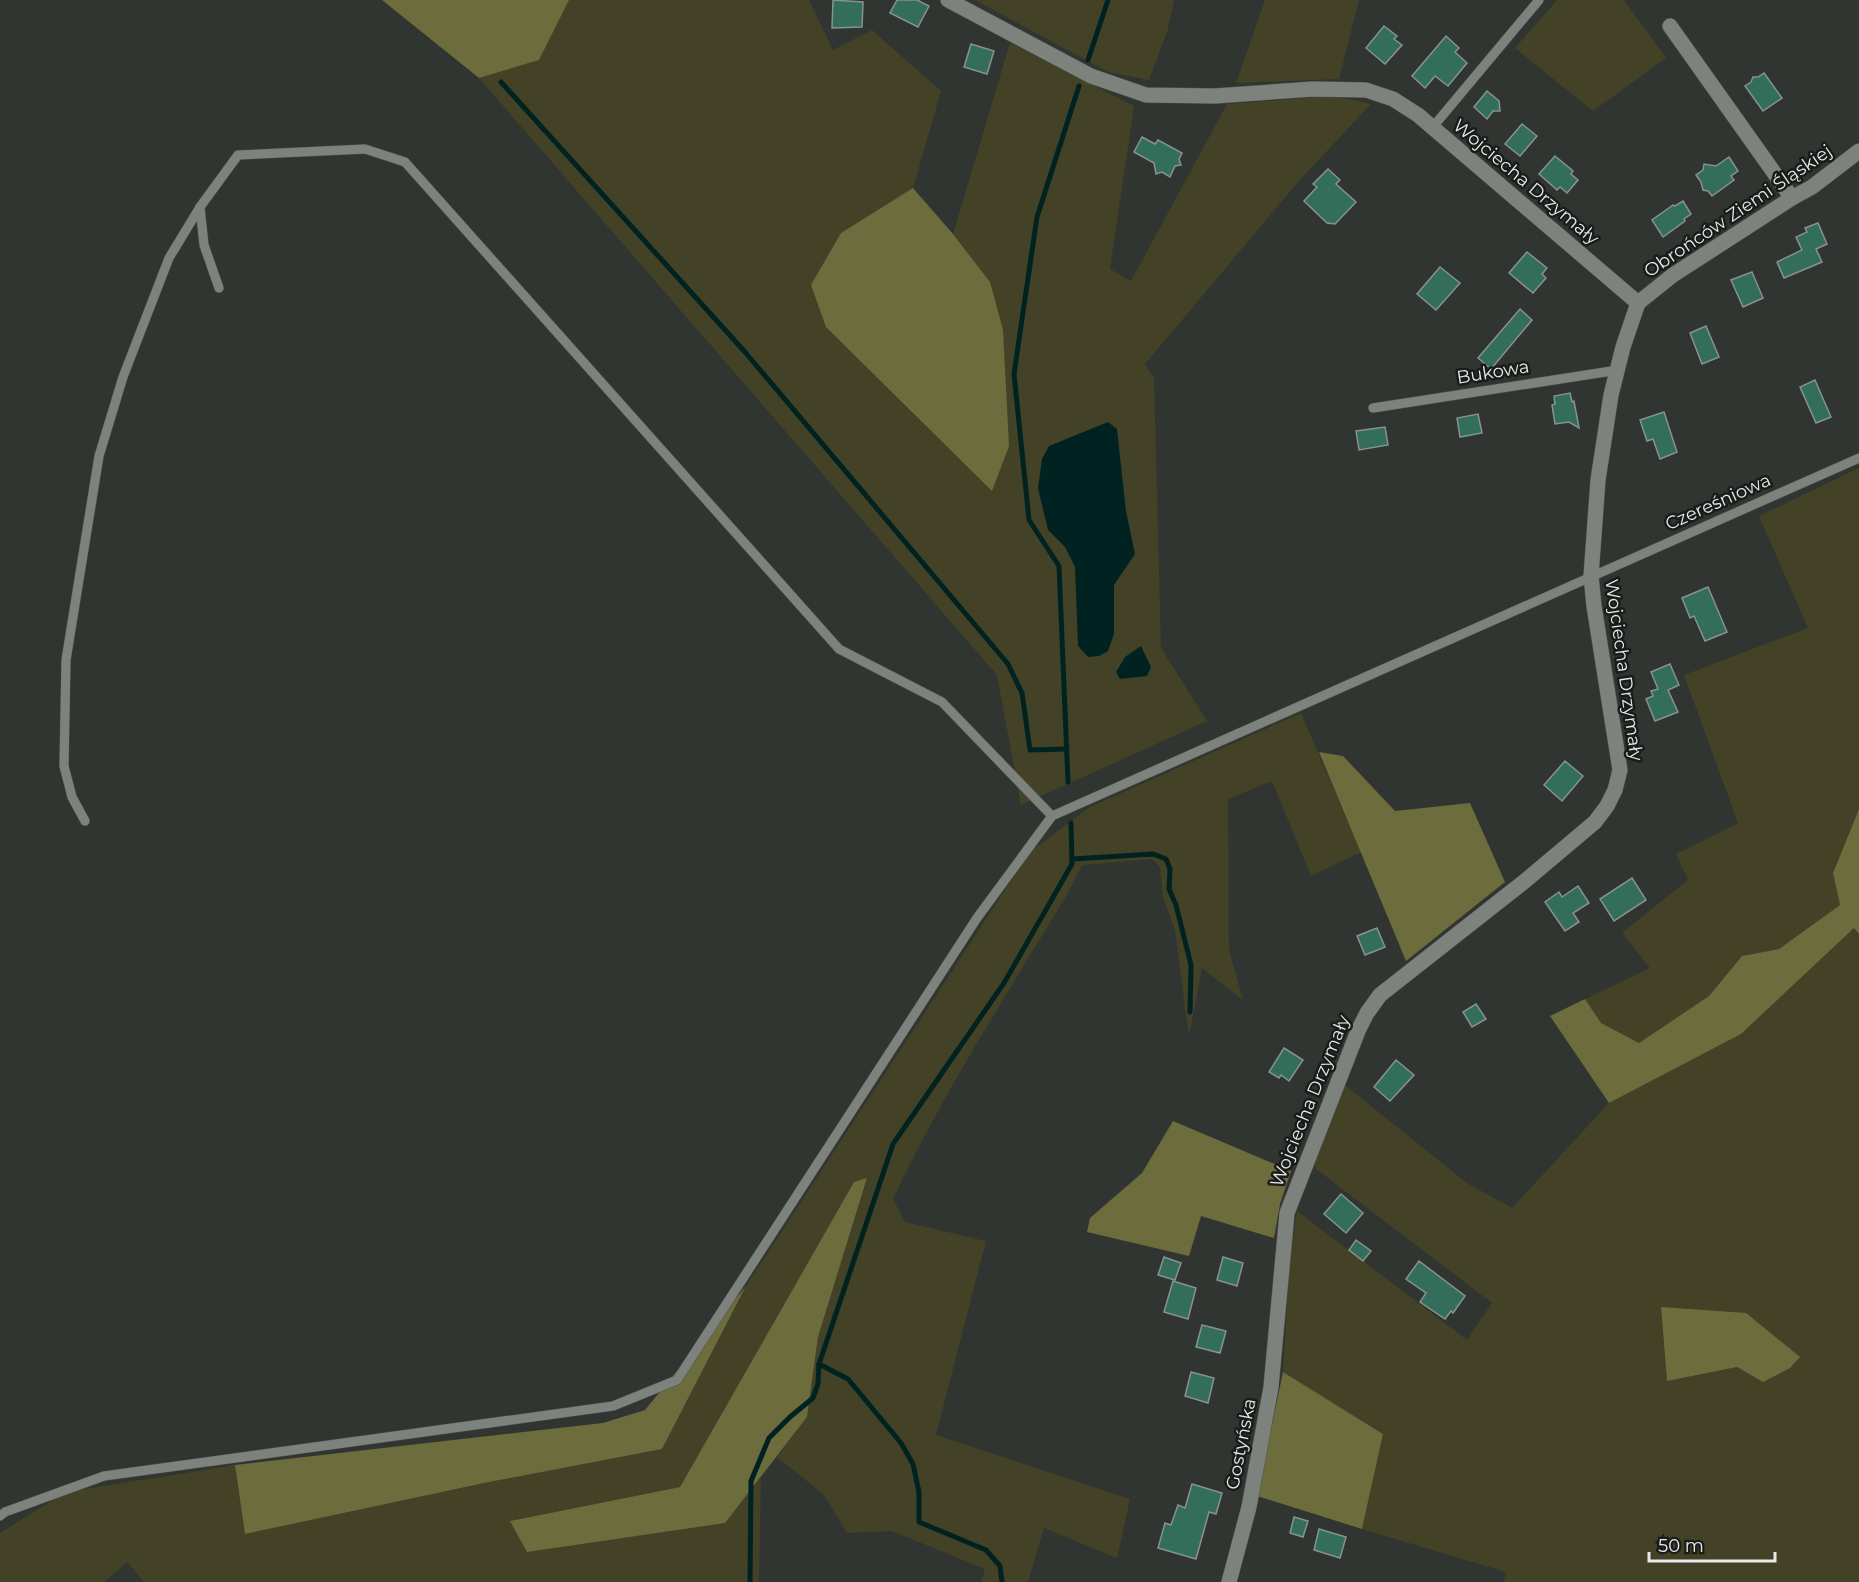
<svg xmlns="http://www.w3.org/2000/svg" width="1859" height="1582" font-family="Montserrat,sans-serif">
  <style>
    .green { fill: #434226; fill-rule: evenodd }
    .forest { fill: #6d6c3c }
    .water { fill: #002322 }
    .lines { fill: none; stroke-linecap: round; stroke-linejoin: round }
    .stream { stroke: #002322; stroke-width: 5 }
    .building { fill: #336e5b; stroke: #8a918e; stroke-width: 1.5 }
    .service-casing { stroke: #4e524f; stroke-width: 10 }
    .minor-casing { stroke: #4e524f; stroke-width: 16 }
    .service { stroke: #7d827d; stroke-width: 9 }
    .minor { stroke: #7d827d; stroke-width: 15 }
    .labels { text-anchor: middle; stroke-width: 5; stroke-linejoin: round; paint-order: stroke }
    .street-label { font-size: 18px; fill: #e7eae8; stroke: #1a1c1a }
  </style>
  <rect width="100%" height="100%" fill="#303531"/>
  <!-- green -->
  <g class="green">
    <path d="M569,0H809L833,50L872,30L941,91L913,188L841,233L990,282L953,234L1010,43L1134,106L1110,269L1131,281L1227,104L1334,96L1371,104L1298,182L1145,364L1154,378L1161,648L1207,721L1021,805L997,675L479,78L539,60Z"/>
    <path d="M975,0H1174L1168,29L1149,80L1108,72Z"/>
    <path d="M1265,0H1359L1339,79L1236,83Z"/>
    <path d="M1557,0H1624L1666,58L1593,111L1515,48Z"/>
    <path d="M1859,468V809L1833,873L1840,905L1779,949L1742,956L1709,996L1639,1043L1601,1023L1585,999L1650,968L1622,933L1688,880L1676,854L1738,823L1684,675L1808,628L1759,516Z"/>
    <path d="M1301,713L1361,852L1311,876L1272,781L1228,799L1229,950L1243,1000L1202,968L1189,1037L1175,930L1163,898L1160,867L1152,859L1082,865L1068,893C1007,994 943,1093 893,1199L905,1222L986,1241L936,1435L1130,1499L1117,1558L1044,1528L1028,1582H981L985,1569L892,1531L847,1533L824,1495L777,1457L807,1417L818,1337L867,1179L854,1182L680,1487L510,1521L724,1523L761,1477L759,1582H144L127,1562L104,1582H0V1533L66,1492L235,1465L245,1534L489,1482L662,1449L746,1286L1030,852L1090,807Z"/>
    <path d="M1854,928L1859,934V1582H1504L1506,1572L1362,1529L1383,1434L1283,1372L1289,1266L1297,1211L1467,1340L1492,1303L1316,1169L1313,1159L1345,1085L1467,1183L1512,1208L1609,1103L1741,1034ZM1661,1308L1763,1382L1737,1367L1667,1381Z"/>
  </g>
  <!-- forest -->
  <g class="forest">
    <path d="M382,0H569L539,60L479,78Z"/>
    <path d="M913,188L953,234L990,282L1003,330L1009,446L992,491L826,327L811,285L841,233Z"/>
    <path d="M1319,752L1343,756L1395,811L1470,803L1505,882L1406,961Z"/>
    <path d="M1859,809V934L1854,928L1741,1034L1609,1103L1550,1016L1585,999L1601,1023L1639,1043L1709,996L1742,956L1779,949L1840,905L1833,873Z"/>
    <path d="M1173,1121L1291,1171L1280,1204L1274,1238L1201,1216L1189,1256L1087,1232L1090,1218L1142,1173Z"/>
    <path d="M867,1178L818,1337L807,1417L725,1523L527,1552L510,1521L680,1487L854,1182Z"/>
    <path d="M746,1286L662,1449L489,1482L245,1534L235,1465L603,1423L645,1410Z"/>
    <path d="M1661,1307L1746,1313L1800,1357L1790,1368L1763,1382L1737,1367L1667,1381Z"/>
    <path d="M1283,1372L1383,1434L1362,1529L1257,1496Z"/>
  </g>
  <!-- water -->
  <g class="water">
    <path d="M1108,422L1117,429L1126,511L1135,554L1114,585V634L1108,651L1099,656L1088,657L1078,646L1075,567L1065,547L1048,530L1038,488L1042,459L1049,446Z"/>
    <path d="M1141,646L1151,667L1147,676L1120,679L1116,672L1125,657Z"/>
  </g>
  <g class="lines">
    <!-- stream -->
    <g class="stream">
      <path d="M1088,60L1108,0"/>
      <path d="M501,82L745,352L1008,664L1022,693L1030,750L1067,749"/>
      <path d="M1068,782L1059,566L1029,520L1014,374L1037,217L1079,86"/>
      <path d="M1072,859L1153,854L1166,859L1170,869L1169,889L1176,905L1191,965L1190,1012"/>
      <path d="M750,1582L751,1481L769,1438L790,1417L813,1398L818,1384L819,1364"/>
      <path d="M1002,1582L1000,1566L986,1550L919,1522V1492L913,1464L901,1443L848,1379L819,1364L893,1144L1004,983L1072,864L1071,823"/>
    </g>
  </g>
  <!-- building -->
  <g class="building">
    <path d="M833,0L863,2L862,27L832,28Z"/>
    <path d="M897,0H917L929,6L918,27L890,13Z"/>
    <path d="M1384,26L1397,36L1394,39L1402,45L1385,64L1366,48Z"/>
    <path d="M1446,36L1459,48L1455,52L1467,63L1448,86L1435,76L1425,88L1412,76Z"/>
    <path d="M971,44L994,51L987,74L964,67Z"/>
    <path d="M1764,73L1782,98L1763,111L1745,86L1751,82L1753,77H1758Z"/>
    <path d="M1487,91L1499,101L1500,111H1493L1487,119L1474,107Z"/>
    <path d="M1522,124L1537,136L1520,156L1505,144Z"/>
    <path d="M1142,137L1155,144L1158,140L1182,153L1179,159L1181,165L1175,166L1170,177L1162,172L1156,174L1154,163L1134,152Z"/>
    <path d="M1555,156L1573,171L1571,174L1578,180L1567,193L1560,187L1557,190L1539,174Z"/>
    <path d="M1729,157L1738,171L1731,176L1734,180L1712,196L1708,191L1703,190L1701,182L1696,175L1703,170L1704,164L1716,166Z"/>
    <path d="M1328,169L1340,180L1336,184L1356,202L1335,224L1327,223L1304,201L1317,187L1313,184Z"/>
    <path d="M1683,201L1691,214L1684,219L1685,221L1663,237L1652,220L1673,205L1675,206Z"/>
    <path d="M1818,223L1827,244L1816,249L1822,262L1784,278L1777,262L1802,250L1796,237L1807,232L1805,228Z"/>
    <path d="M1527,252L1547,268L1542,274L1546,278L1533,293L1509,273Z"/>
    <path d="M1440,267L1460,283L1436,310L1417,294Z"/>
    <path d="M1752,272L1763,298L1743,307L1731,280Z"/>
    <path d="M1520,309L1532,320L1491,369L1478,358Z"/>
    <path d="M1706,326L1719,357L1702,364L1690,333Z"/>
    <path d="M1815,380L1831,417L1816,423L1800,387Z"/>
    <path d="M1570,393L1572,402L1574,401L1579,428L1569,422L1555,424L1552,405L1555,404L1554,396Z"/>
    <path d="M1664,412L1677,452L1660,459L1653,439L1647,441L1640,420Z"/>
    <path d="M1478,414L1482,433L1460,437L1457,418Z"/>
    <path d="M1385,427L1388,445L1359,450L1356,431Z"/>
    <path d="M1708,587L1727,632L1705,641L1694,616L1690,618L1682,598Z"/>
    <path d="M1670,664L1679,685L1668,690L1678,712L1655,721L1646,699L1653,696L1651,691L1658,689L1651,672Z"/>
    <path d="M1565,761L1583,776L1562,801L1544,785Z"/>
    <path d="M1632,878L1646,900L1614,921L1600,899Z"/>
    <path d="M1578,886L1589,903L1573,913L1579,922L1565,931L1545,902L1559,892L1562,897Z"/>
    <path d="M1377,928L1385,947L1365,955L1357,936Z"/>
    <path d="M1476,1004L1486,1019L1472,1027L1463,1012Z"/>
    <path d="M1284,1048L1303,1060L1289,1081L1281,1075L1279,1078L1269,1072Z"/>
    <path d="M1396,1060L1414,1075L1390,1101L1374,1087Z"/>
    <path d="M1341,1194L1363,1213L1346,1233L1324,1214Z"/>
    <path d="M1356,1240L1371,1251L1363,1261L1349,1250Z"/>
    <path d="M1164,1257L1181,1263L1175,1280L1158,1275Z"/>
    <path d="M1223,1257L1243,1263L1237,1286L1217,1280Z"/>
    <path d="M1419,1261L1465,1296L1453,1313L1451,1311L1445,1319L1420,1302L1426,1293L1406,1279Z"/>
    <path d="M1173,1281L1196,1288L1188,1319L1164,1312Z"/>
    <path d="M1202,1325L1226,1331L1220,1353L1196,1347Z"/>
    <path d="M1191,1372L1214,1378L1208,1403L1185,1396Z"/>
    <path d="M1192,1484L1222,1493L1216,1514L1209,1512L1196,1559L1158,1548L1165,1523L1171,1525L1178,1505L1185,1508Z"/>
    <path d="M1294,1517L1308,1521L1303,1537L1290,1533Z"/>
    <path d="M1319,1529L1346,1537L1340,1558L1314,1550Z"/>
  </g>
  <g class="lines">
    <!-- service casing -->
    <g class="service-casing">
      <g id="service">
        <path d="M1432,128L1539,0"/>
        <path d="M219,288L204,245L200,207L238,155L365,149L405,162L839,649L942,702L1052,816"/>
        <path d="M1373,408L1618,370"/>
        <path d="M85,821L72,797L64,766L66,660L99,456L123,377L169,258L200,207"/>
        <path d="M0,1516L5,1512L104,1476L613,1406L677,1380L977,918L1052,816L1859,458"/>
      </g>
    </g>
    <!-- minor casing -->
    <g class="minor-casing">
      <g id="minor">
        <path d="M948,0L1091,76L1146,95L1215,96L1313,89L1366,90L1393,99L1418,115L1638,303"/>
        <path d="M1670,26L1792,198"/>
        <path d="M1638,303L1673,275L1792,198L1812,187L1859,151"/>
        <path d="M1229,1582L1249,1507L1271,1387L1287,1213L1358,1031L1367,1013L1380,995L1525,881L1595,822L1607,806L1615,790L1620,770L1594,606L1591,576L1598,480L1611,395L1623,347L1638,303"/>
      </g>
    </g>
    <!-- service -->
    <use href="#service" class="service"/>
    <!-- minor -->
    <use href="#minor" class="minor"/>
  </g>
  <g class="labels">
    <!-- street labels -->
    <g class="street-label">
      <text transform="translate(1526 182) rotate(40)" y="6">Wojciecha Drzymały</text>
      <text transform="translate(1738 211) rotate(-34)" y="6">Obrońców Ziemi Śląskiej</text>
      <text transform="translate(1493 372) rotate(-9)" y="6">Bukowa</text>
      <text transform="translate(1718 502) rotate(-24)" y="6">Czereśniowa</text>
      <text transform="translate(1624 670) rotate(82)" y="6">Wojciecha Drzymały</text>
      <text transform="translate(1310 1101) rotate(-68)" y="6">Wojciecha Drzymały</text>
      <text transform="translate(1241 1444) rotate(-79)" y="6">Gostyńska</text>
    </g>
  </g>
  <!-- scale -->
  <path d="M1649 1552v9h126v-9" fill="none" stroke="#e7eae8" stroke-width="3"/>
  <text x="1658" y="1552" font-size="18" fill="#e7eae8" stroke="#1a1c1a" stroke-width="4.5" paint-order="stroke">50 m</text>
</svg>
